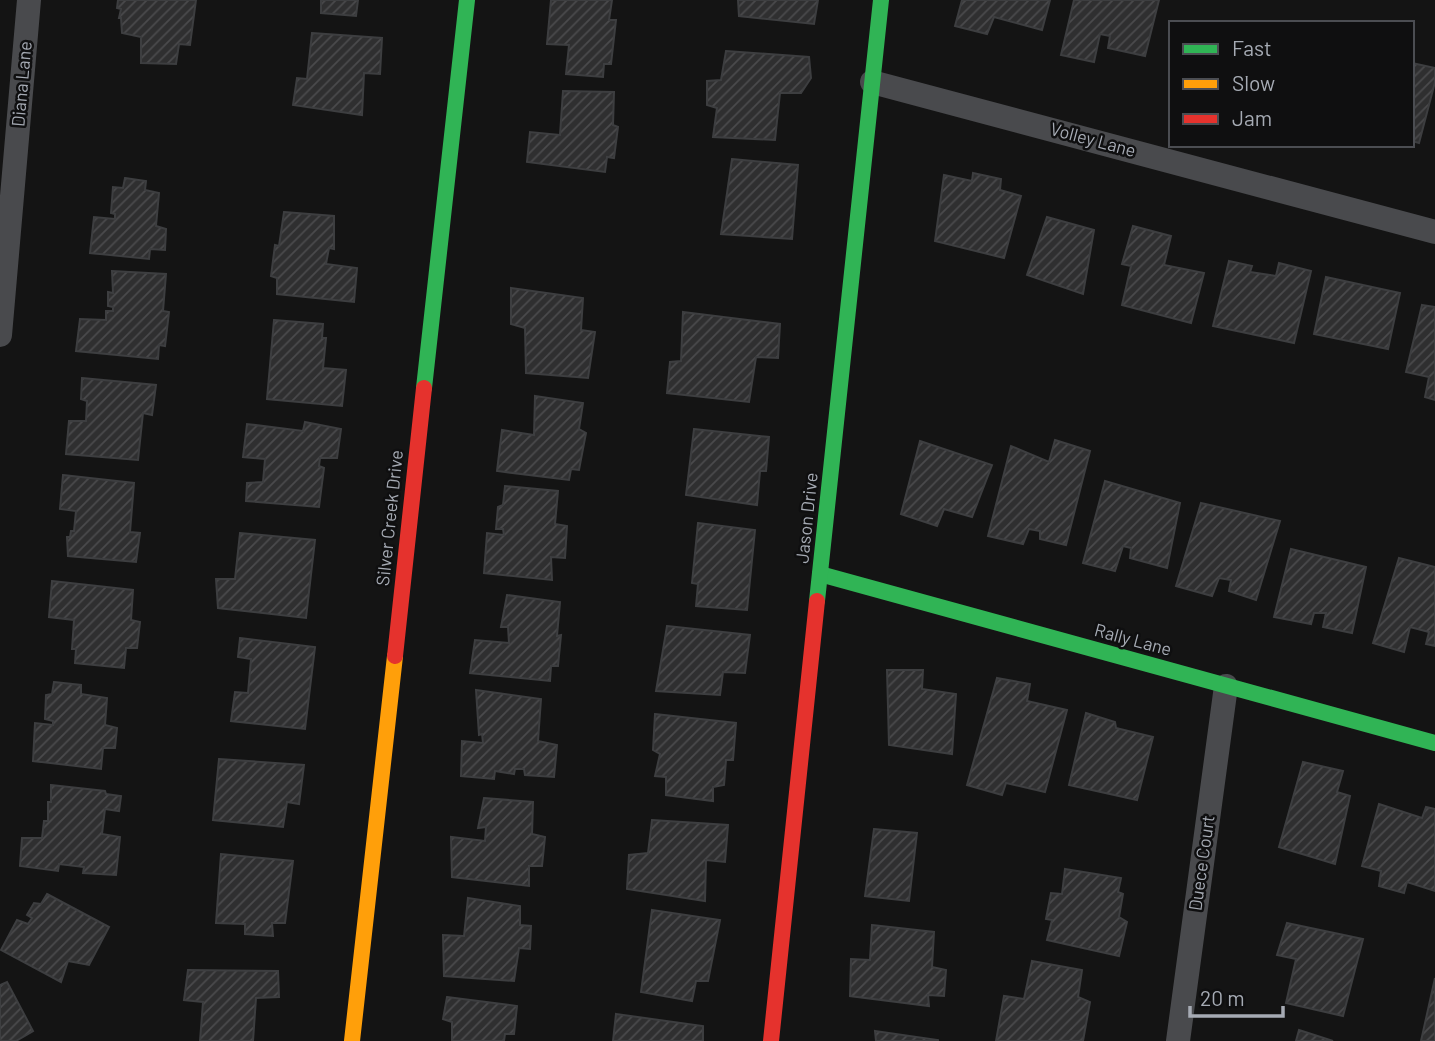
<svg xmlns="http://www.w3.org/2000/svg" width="1435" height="1041" font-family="Barlow,sans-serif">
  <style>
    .building { fill: url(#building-hatch); stroke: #3d3e40; stroke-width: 2 }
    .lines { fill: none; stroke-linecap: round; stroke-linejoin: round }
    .street { stroke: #494a4d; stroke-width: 24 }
    .fast { stroke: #30b455; stroke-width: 16 }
    .slow { stroke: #ff9f0a; stroke-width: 16 }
    .jam { stroke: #e5322d; stroke-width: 16 }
    .labels { text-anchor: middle; stroke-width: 5; stroke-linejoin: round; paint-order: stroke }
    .street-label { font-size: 18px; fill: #a6abb4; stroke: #0f0f10 }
  </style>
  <defs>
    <pattern id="building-hatch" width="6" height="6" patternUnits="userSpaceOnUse" patternTransform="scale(1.75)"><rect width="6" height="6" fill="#2f2f30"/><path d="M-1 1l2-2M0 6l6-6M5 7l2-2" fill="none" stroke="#4a4a4c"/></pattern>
  </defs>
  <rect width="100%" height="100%" fill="#141414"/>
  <!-- building -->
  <g class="building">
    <path d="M118,0H196L190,45L179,44L176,64L141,63V37L122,33L121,18H119L121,9L117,8Z"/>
    <path d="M321,0H358L356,16L321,13Z"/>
    <path d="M551,0H612L609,20H616L611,64H604L603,77L566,74L569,45L547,44Z"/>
    <path d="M738,0H818L814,24L739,16Z"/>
    <path d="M962,0H1050L1042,30L994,17L987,34L955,26Z"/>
    <path d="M1074,0H1159L1145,56L1108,48L1110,36L1100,34L1094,62L1061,55Z"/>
    <path d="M312,33L382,38L380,74L364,73L362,115L293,105L297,78L307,79Z"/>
    <path d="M726,51L809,57L811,78L801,93H780L775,140L713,137L717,108L707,105V81L721,80Z"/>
    <path d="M1412,63L1435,68V82L1419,143L1412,141Z"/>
    <path d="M563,91L614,92L613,125L618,127L614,158L607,157L605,172L527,162L530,132L560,135Z"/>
    <path d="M732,159L798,165L792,239L721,234Z"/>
    <path d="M973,173L1001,179L1000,190L1021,196L1004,258L935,241L944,175L972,181Z"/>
    <path d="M125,178L146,181L145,190L159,193L156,226L166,229L165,250L150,249L149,259L90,253L94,217L115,219V214L111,213L113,187L123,188Z"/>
    <path d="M284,212L334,216V249L329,248L326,264L357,268L354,302L277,294V278L271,276L275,245L279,246Z"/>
    <path d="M1047,217L1094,230L1083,294L1027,275Z"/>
    <path d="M1133,226L1171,236L1164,265L1204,273L1191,323L1122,305L1131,266L1122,264Z"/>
    <path d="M1229,261L1252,266L1250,272L1276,276L1279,263L1311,271L1294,343L1213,326Z"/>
    <path d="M112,271L166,274L163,311L169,312L165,346L159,345L158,359L76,351L80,319L106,320V311H113V307L108,306V292L113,293Z"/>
    <path d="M1326,277L1400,293L1388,349L1314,334Z"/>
    <path d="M511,288L583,298L581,330L595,332L588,378L526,373L525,328L511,324Z"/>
    <path d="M1422,305L1435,307V400L1425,397L1429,377L1406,372Z"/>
    <path d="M683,312L780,324L778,358L756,357L749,402L667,393L670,362L681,361Z"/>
    <path d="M274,320L323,324L322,338H326L323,368L346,370L342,406L267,399Z"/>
    <path d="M82,378L156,385L152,415L143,413L138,460L66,454L69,421H86L87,401L81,399Z"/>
    <path d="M535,396L583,403L579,429L586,433L579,470L571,469L569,480L497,471L502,430L534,435Z"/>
    <path d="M305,422L341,429L337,458H320L319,466L324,468L319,507L246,501L247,483L263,482L265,459L243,457L247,424L303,431Z"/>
    <path d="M694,429L769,437L766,471H760L757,505L686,495Z"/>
    <path d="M1055,440L1090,451L1066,545L1040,539V531L1029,529L1023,544L988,536L1011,446L1049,462Z"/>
    <path d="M920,441L992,465L972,517L944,509L937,526L901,514Z"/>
    <path d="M63,475L134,483L130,532L140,533L136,562L68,556L67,537H70L71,531H74L76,511L60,509Z"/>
    <path d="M1105,481L1180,503L1167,568L1130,558L1131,548L1123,546L1115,571L1083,563Z"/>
    <path d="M505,486L558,491L555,524L567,526L565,558L551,557L552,580L484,573L487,533L504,535L503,529H496L498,507L503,505Z"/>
    <path d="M1201,503L1280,521L1256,600L1229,591L1231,580L1219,578L1212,596L1176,586Z"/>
    <path d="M698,523L755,530L747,610L696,606L698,584L692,583Z"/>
    <path d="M240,533L315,540L306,618L218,608L216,579H235Z"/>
    <path d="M1291,549L1366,567L1352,633L1323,627L1326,613H1314L1311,624L1274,617Z"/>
    <path d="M1399,558L1435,567V646L1426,644L1429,632L1410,627L1404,652L1373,643Z"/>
    <path d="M52,581L133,590L131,620L140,622L137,648H126L124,668L75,663L76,649H72L74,620L49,617Z"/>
    <path d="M507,595L560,602L557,636L561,635L558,666H551L550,681L470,673L475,640L509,643L508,627H501Z"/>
    <path d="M667,626L750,635L745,673L723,672L720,695L656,691Z"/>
    <path d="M240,638L315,647L305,729L231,721L235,692L248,693L251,659L238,657Z"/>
    <path d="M887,670H923L922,689L956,694L952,754L889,745Z"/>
    <path d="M997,678L1030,684L1027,701L1067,710L1045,792L1006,783L1002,795L967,785Z"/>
    <path d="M54,682L81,685V694L107,698L105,725L117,728L115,748H103L101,769L33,761L35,723L53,725V721L45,719L46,695L52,694Z"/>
    <path d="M476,690L541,699L538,741L557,745L554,777L525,775L524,769H515L514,774L495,771L494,779L461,776L462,741L483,743L482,734L479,735Z"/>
    <path d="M1086,713L1115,722L1116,728L1153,737L1137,800L1069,785Z"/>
    <path d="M655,714L736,723L733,760H726L724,785L713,787V801L666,795V777L655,776L660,754L653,750Z"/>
    <path d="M219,759L304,765L299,804L287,802L283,827L213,820Z"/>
    <path d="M1303,762L1343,771L1337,792L1350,796L1335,864L1279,847Z"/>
    <path d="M51,785L105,791L106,794L121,796L119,811L105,809L102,834L120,837L116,875L83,873L84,867L59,864L58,871L20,866L22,838H42L44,821H48V802H51Z"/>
    <path d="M484,798L533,802L532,834L545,837L542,866H529V886L452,877L451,837L485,841L486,827L478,828Z"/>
    <path d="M1379,804L1422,818L1426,807L1435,809V891L1407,882L1404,893L1379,886L1381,871L1362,866Z"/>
    <path d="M652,820L728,825L725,862L706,860L705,901L627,889L629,855L648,853Z"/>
    <path d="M874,829L917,833L909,901L865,896Z"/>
    <path d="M221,854L293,861L285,923H272L273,936L245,934V924L216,923Z"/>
    <path d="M1065,869L1121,878L1118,892L1123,894L1119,917L1127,922L1119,956L1047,940L1052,920L1046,919L1051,893L1062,894Z"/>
    <path d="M47,894L109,927L89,965L68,961L61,982L1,950L17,920L28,924L32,918L27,915L34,903L41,904Z"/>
    <path d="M468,898L520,906V925L531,926L530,949L519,948L514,981L444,976L443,935L464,936Z"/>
    <path d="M652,910L720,920L708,981H696L692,1001L641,992Z"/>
    <path d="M1287,923L1363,939L1343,1016L1286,1003L1296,959L1277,955Z"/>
    <path d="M872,925L934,932L932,967L946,970L944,996L928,995L929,1006L850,996L851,959L870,960Z"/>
    <path d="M1032,961L1082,970L1078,997L1090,1002L1083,1041H996L1004,996L1024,999Z"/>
    <path d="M188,970L278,971L279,997L256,998L253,1041H200L203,1002L184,1000Z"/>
    <path d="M1435,978V1041H1421Z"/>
    <path d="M7,982L33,1031L16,1041H0V985Z"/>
    <path d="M447,997L517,1006L514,1034H505L504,1041H452V1022L443,1019Z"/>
    <path d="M616,1014L703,1026V1041H613Z"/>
    <path d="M1299,1030L1333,1041H1296Z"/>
    <path d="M875,1031L938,1040V1041H876Z"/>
  </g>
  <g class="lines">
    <!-- street -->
    <g class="street">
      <path d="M872,82L1435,232"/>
      <path d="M0,335L29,0"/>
      <path d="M1178,1041L1226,686"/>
    </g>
    <!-- fast -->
    <g class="fast">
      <path d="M424,388L467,0"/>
      <path d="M820,574L1435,743"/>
      <path d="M817,601L881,0"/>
    </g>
    <!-- slow -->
    <path class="slow" d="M352,1041L395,656"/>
    <!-- jam -->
    <g class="jam">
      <path d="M395,656L424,388"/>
      <path d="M771,1041L817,601"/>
    </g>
  </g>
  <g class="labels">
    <!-- street labels -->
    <g class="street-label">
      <text transform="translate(22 84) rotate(-85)" y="6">Diana Lane</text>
      <text transform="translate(1093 140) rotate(15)" y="6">Volley Lane</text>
      <text transform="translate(390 518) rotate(-84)" y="6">Silver Creek Drive</text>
      <text transform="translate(807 518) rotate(-84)" y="6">Jason Drive</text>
      <text transform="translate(1133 640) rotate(15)" y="6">Rally Lane</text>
      <text transform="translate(1202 863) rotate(-82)" y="6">Duece Court</text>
    </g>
  </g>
  <!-- legend -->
  <rect x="1169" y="21" width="245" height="126" fill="#0f0f10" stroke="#4b4d52" stroke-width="2"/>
  <rect x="1183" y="44" width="35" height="10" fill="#30b455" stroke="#4b4d52" stroke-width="2"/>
  <text x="1232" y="56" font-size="21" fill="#a6abb4">Fast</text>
  <rect x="1183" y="79" width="35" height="10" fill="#ff9f0a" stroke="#4b4d52" stroke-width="2"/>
  <text x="1232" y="91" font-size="21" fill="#a6abb4">Slow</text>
  <rect x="1183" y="114" width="35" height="10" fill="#e5322d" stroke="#4b4d52" stroke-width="2"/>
  <text x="1232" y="126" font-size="21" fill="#a6abb4">Jam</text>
  <!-- scale -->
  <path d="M1190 1006v10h93v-10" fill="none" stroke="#a6abb4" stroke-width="3.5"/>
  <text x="1200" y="1006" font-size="21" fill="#a6abb4" stroke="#0f0f10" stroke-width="5" paint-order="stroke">20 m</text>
</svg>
